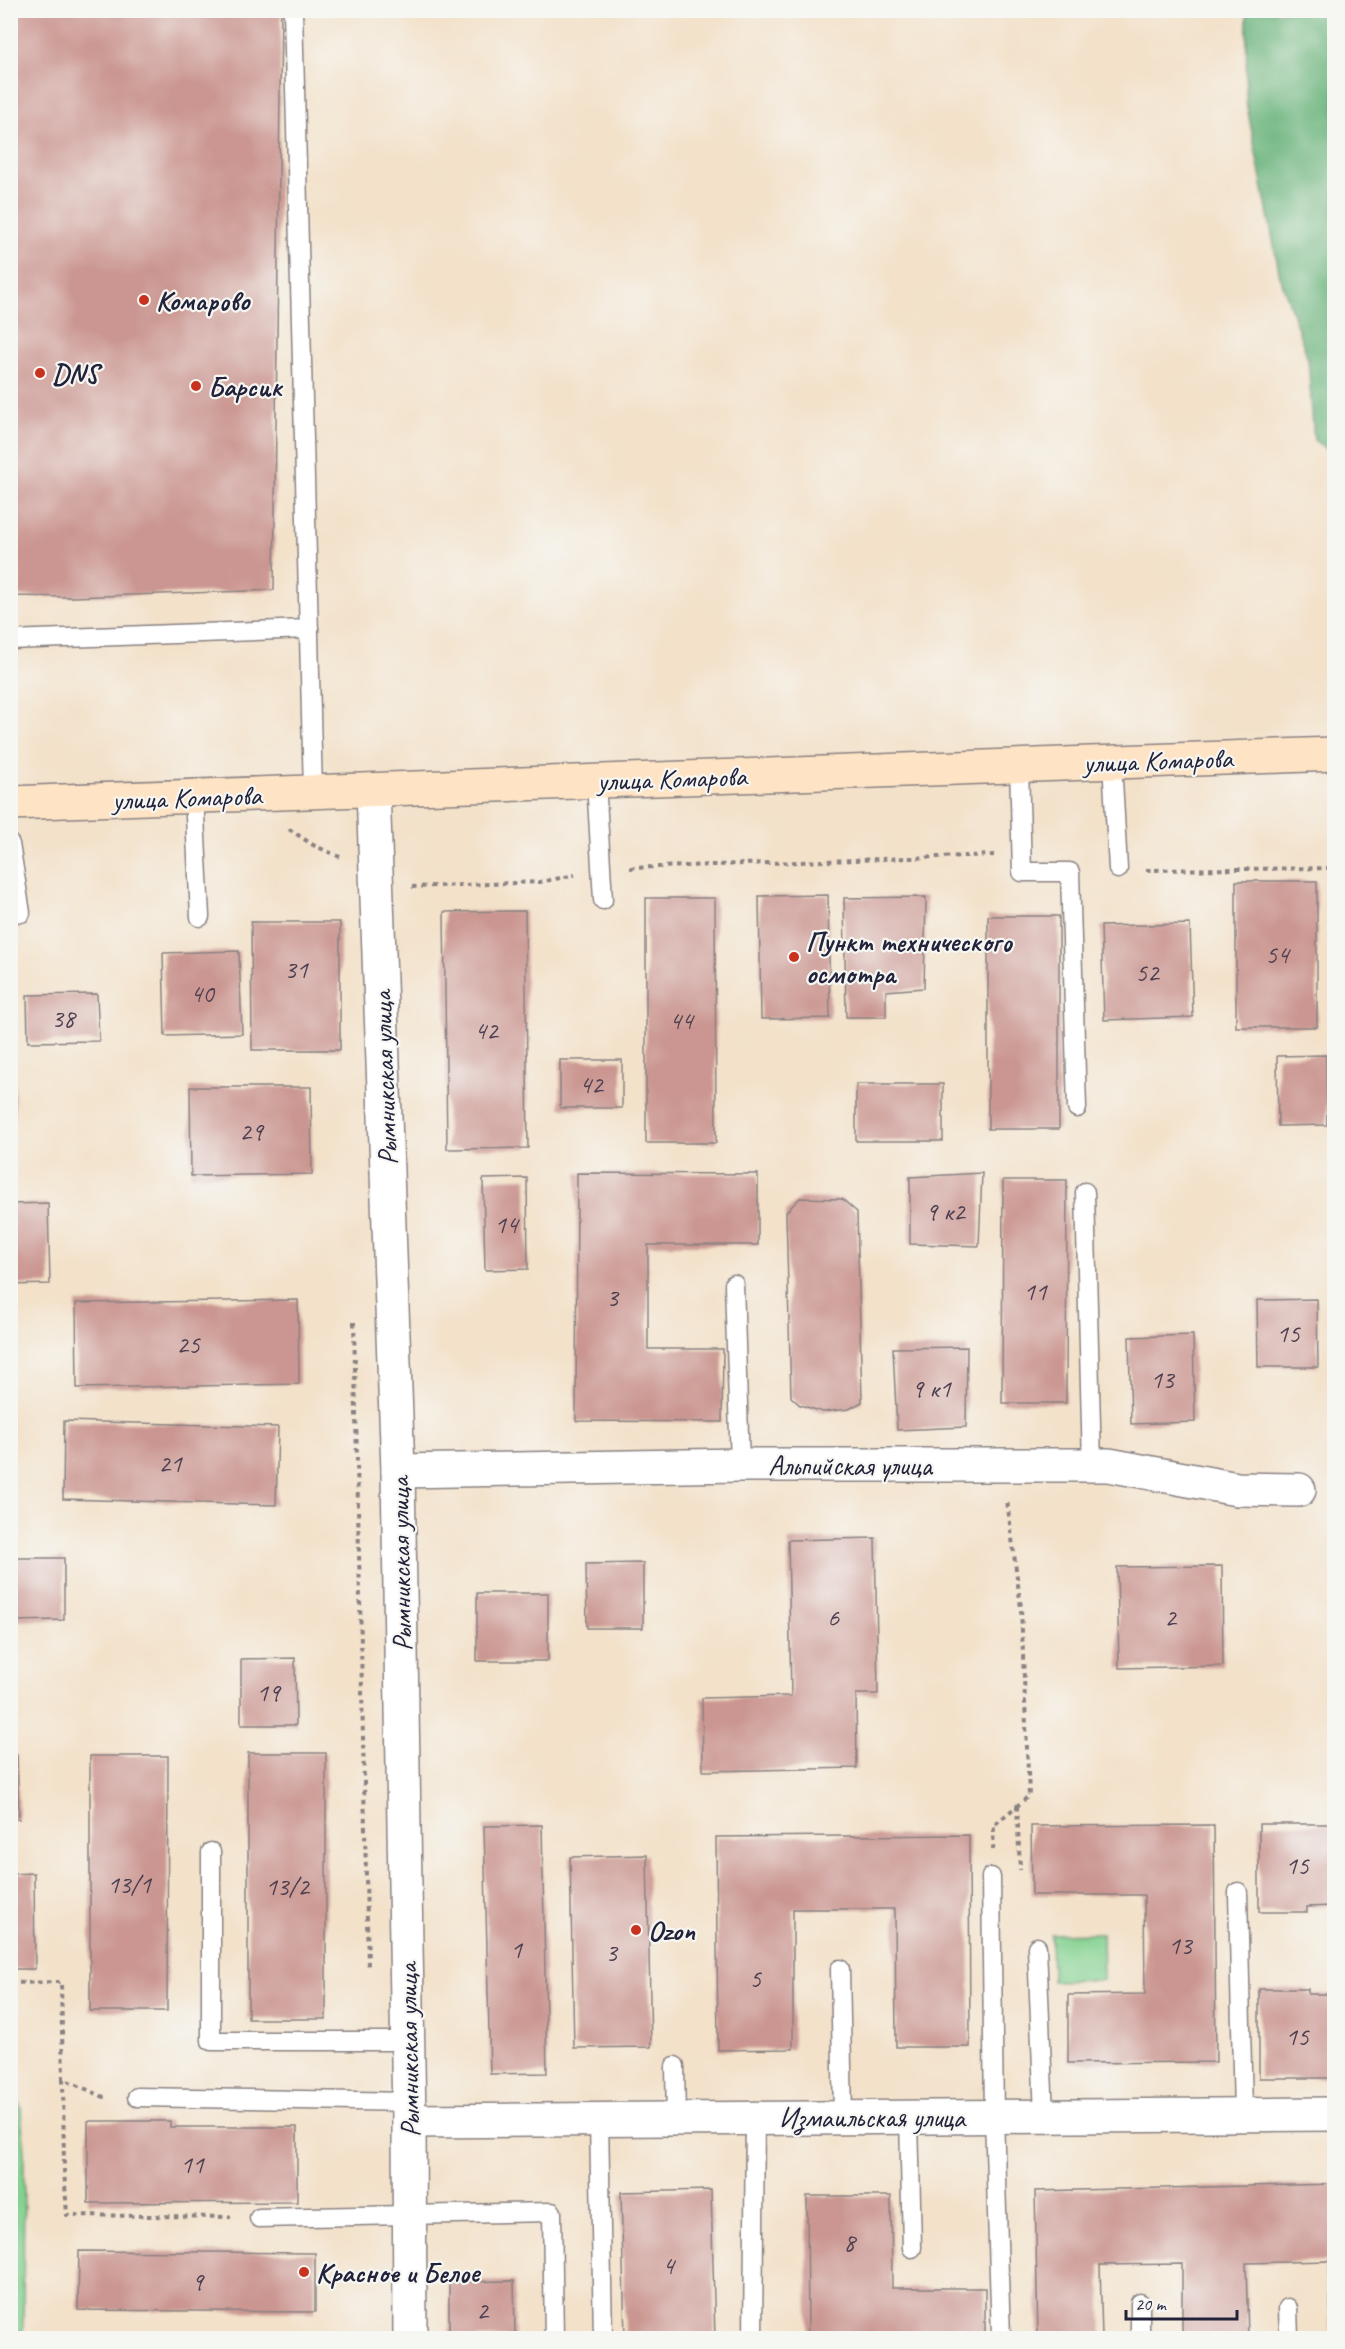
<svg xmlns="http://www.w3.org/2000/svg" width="1345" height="2349" font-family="Caveat,sans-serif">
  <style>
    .green { fill: #84d291; stroke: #537a66; stroke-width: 1.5 }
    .forest { fill: #6bb47b; stroke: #466b5b; stroke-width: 1.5 }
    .building { fill: #cb9691 }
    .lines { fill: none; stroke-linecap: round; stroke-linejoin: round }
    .lane-casing { stroke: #8a8282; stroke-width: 21 }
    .street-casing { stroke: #8a8282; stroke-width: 36 }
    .secondary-casing { stroke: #8a8282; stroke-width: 36 }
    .path { stroke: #8a8282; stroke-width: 4; stroke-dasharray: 4.5 4.5; stroke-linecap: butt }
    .lane { stroke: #fff; stroke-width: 18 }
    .street { stroke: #fff; stroke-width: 33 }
    .secondary { stroke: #fee4c5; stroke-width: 33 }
    .poi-dot { fill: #c8321e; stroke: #f6f6f2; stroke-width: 2 }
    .labels { text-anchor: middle; stroke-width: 4.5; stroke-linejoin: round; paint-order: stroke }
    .number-label { font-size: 26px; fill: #4c3f50 }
    .poi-label { font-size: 28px; font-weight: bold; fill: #22223b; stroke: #f6f6f2; text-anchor: start }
    .street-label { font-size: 28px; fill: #22223b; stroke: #f6f6f2 }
  </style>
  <rect width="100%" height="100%" fill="#f6f6f2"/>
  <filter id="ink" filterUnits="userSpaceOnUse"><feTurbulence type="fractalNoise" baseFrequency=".0167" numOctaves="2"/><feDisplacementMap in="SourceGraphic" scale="12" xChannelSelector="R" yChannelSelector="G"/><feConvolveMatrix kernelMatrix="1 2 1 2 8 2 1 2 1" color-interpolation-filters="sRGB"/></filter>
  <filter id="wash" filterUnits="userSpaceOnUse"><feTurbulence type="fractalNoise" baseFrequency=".008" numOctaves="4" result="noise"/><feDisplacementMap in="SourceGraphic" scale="24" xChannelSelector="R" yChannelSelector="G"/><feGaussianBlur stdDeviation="1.35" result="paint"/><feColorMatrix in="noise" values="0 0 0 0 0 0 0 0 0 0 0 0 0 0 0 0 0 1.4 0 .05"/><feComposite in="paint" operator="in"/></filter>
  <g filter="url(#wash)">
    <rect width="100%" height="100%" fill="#f3e1c9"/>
    <!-- green -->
    <g class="green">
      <path d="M1102,1933L1103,1980L1052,1981L1051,1934Z"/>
      <path d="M10,2081L21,2108L24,2152L23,2338H10Z"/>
    </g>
    <!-- forest -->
    <path class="forest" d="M1247,11H1334V454L1314,440L1308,359L1280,276L1246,102Z"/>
    <g id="blocks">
      <!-- building -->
      <g class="building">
        <path d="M10,10H281L274,590L73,597L10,596Z"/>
        <rect x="1236" y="881" width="81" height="146"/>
        <path d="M828,895L830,1018L761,1019L759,896Z"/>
        <path d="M926,897L924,988L886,991V1017H846L844,898Z"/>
        <path d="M646,898H715L716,1143H646Z"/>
        <path d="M525,911L528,1148L447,1149L444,912Z"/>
        <rect x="988" y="916" width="71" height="213"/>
        <path d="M251,922H340V1050H252Z"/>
        <path d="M1190,924L1193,1017L1104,1020L1101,926Z"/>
        <path d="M239,951L242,1034L165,1036L163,953Z"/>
        <path d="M10,970H13L15,1119H10Z"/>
        <path d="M97,994L99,1041L28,1042L27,995Z"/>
        <path d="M1326,1055L1327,1125L1278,1126L1277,1056Z"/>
        <rect x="560" y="1060" width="62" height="48"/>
        <rect x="856" y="1084" width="87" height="57"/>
        <path d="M190,1087H311L312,1174L191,1176Z"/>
        <path d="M577,1173L758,1174V1245H648V1349H723L722,1422L576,1421Z"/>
        <path d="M982,1173L979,1246L910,1244V1177Z"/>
        <path d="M527,1178L528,1269L485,1270L483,1179Z"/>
        <path d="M1003,1180H1067L1066,1403H1002Z"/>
        <path d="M800,1198L842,1199L857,1212L862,1402L849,1409L823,1412L800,1405L791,1397L786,1212Z"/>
        <path d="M48,1203L50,1284L10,1285V1204Z"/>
        <path d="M1317,1299L1318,1367H1258L1257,1300Z"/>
        <path d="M298,1300L299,1384L77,1388L76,1303Z"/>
        <path d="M1193,1335L1195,1422L1131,1424L1129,1337Z"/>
        <path d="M967,1347L966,1427L897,1430L893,1348Z"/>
        <path d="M64,1421L278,1427L276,1505L63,1499Z"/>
        <path d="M875,1538L878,1694H856L857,1768L703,1771L702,1698L791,1696L788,1540Z"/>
        <path d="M10,1558H64V1620L10,1621Z"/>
        <path d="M643,1563V1628H587L586,1564Z"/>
        <path d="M1222,1566L1223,1666L1119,1668L1117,1567Z"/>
        <rect x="477" y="1593" width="71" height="68"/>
        <path d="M295,1658L296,1725H241V1659Z"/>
        <rect x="248" y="1753" width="78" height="266"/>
        <path d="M10,1755H17L19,1819H10Z"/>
        <path d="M90,1756H168L167,2011H90Z"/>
        <path d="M1259,1824H1334V1906L1307,1907V1912H1259Z"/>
        <path d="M542,1825L547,2073L490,2074L484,1826Z"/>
        <path d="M1214,1825L1216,2062L1068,2063V1995L1145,1994L1144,1895H1032L1031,1826Z"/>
        <path d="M969,1835L970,2047H896L895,1909H793V2049L718,2050L716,1837Z"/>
        <path d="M647,1855L651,2047L574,2048L570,1857Z"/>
        <path d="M34,1873L35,1969H10V1874Z"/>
        <path d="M1259,1989H1308V1994H1334V2078H1259Z"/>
        <path d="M88,2121H170V2127H297V2202L88,2203Z"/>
        <path d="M1334,2184V2338H1331L1329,2261L1246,2263L1248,2338H1182V2264L1100,2265L1102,2338H1038L1035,2191Z"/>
        <path d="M711,2190L715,2338H625L621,2192Z"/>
        <path d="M807,2196H891L892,2288H985V2338H808Z"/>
        <path d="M79,2251L315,2253V2312L78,2310Z"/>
        <path d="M514,2281L515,2338H449V2282Z"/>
      </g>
    </g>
  </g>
  <g filter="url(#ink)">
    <use href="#blocks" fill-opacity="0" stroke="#8a8282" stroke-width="1.5"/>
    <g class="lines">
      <!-- lane casing -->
      <g class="lane-casing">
        <g id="lane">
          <path d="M293,10L313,792"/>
          <path d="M10,640L309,629"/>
          <path d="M1112,762L1118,869"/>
          <path d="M1019,766L1022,872H1070L1077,1108"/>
          <path d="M596,781L603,900"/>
          <path d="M194,796L200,917"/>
          <path d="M10,844L21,913"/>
          <path d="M1085,1192L1092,1465"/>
          <path d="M734,1284L740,1465"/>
          <path d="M211,1852V2041H408"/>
          <path d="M991,1877L994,2116L1001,2338"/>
          <path d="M1238,1892L1243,2114"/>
          <path d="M1037,1947L1044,2116"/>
          <path d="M840,1969L843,2117"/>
          <path d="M675,2066L676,2119"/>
          <path d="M137,2097L409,2102"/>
          <path d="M909,2117L912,2248"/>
          <path d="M599,2119L603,2338"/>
          <path d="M259,2218L552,2212L554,2338"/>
          <path d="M1140,2303V2338"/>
          <path d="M1288,2308L1289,2338"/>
          <path d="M753,2338L755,2118"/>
        </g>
      </g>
      <!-- street casing -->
      <g class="street-casing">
        <g id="street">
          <path d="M373,790L398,1471L409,2121L410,2338"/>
          <path d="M398,1471L740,1465H1109L1237,1489L1299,1490"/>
          <path d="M409,2121L1334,2114"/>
        </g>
      </g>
      <!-- secondary casing -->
      <g class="secondary-casing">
        <path id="secondary" d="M10,803L1334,754"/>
      </g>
      <!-- path -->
      <g class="path">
        <path d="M289,829L313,845L340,857"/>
        <path d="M630,868L994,855"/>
        <path d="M1146,870L1334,868"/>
        <path d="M412,887L540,882L575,875"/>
        <path d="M354,1322L368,1968"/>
        <path d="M1017,1806L1020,1870"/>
        <path d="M993,1850L994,1825L1029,1796L1021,1608L1007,1500"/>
        <path d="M10,1983L61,1982L63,2079L104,2097H109"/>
        <path d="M63,2079L64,2170L67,2215L231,2217"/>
      </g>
      <!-- lane -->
      <use href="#lane" class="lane"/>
      <!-- street -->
      <use href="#street" class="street"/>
      <!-- secondary -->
      <use href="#secondary" class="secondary"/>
    </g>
  </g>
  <!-- markers -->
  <g class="poi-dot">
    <circle cx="144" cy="300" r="6"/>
    <circle cx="40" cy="373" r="6"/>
    <circle cx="196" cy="386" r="6"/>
    <circle cx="794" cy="957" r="6"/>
    <circle cx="636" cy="1930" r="6"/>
    <circle cx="304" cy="2272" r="6"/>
  </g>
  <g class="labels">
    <!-- number labels -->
    <g class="number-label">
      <text x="1277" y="963">54</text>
      <text x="296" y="978">31</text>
      <text x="1147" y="981">52</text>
      <text x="202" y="1002">40</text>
      <text x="63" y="1027">38</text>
      <text x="681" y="1029">44</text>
      <text x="486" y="1039">42</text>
      <text x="591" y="1093">42</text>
      <text x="251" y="1140">29</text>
      <text x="945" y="1220">9 к2</text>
      <text x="506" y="1233">14</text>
      <text x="1035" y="1300">11</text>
      <text x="612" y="1306">3</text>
      <text x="1288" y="1342">15</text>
      <text x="188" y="1353">25</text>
      <text x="1162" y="1388">13</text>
      <text x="931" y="1397">9 к1</text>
      <text x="170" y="1472">21</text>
      <text x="833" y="1626">6</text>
      <text x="1170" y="1626">2</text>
      <text x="268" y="1701">19</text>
      <text x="1297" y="1874">15</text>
      <text x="129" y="1893">13/1</text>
      <text x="287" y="1895">13/2</text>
      <text x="1180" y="1954">13</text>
      <text x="516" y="1958">1</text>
      <text x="611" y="1961">3</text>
      <text x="755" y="1987">5</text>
      <text x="1297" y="2045">15</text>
      <text x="192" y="2173">11</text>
      <text x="849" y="2251">8</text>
      <text x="668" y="2274">4</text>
      <text x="197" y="2290">9</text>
      <text x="482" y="2319">2</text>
    </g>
    <!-- poi labels -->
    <g class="poi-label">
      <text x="156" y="310">Комарово</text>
      <text x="52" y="383">DNS</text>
      <text x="208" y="396">Барсик</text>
      <text x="806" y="951">Пункт технического<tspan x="806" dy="32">осмотра</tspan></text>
      <text x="648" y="1940">Ozon</text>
      <text x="316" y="2282">Красное и Белое</text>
    </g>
    <!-- street labels -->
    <g class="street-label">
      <text transform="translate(1158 760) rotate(-2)" y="10">улица Комарова</text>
      <text transform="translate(672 778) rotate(-2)" y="10">улица Комарова</text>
      <text transform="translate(187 797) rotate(-2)" y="10">улица Комарова</text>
      <text transform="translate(384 1078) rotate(-92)" y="10">Рымникская улица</text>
      <text x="850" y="1475">Альпийская улица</text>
      <text transform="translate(400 1564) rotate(-91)" y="10">Рымникская улица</text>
      <text transform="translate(408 2050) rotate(-91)" y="10">Рымникская улица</text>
      <text x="872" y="2127">Измаильская улица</text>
    </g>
  </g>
  <!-- margin -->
  <rect width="1345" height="2349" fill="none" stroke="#f6f6f2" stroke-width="36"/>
  <!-- scale -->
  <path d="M1126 2310v9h111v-9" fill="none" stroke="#22223b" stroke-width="3"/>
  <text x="1135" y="2310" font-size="18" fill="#22223b" stroke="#f6f6f2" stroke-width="4.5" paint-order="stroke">20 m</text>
</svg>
